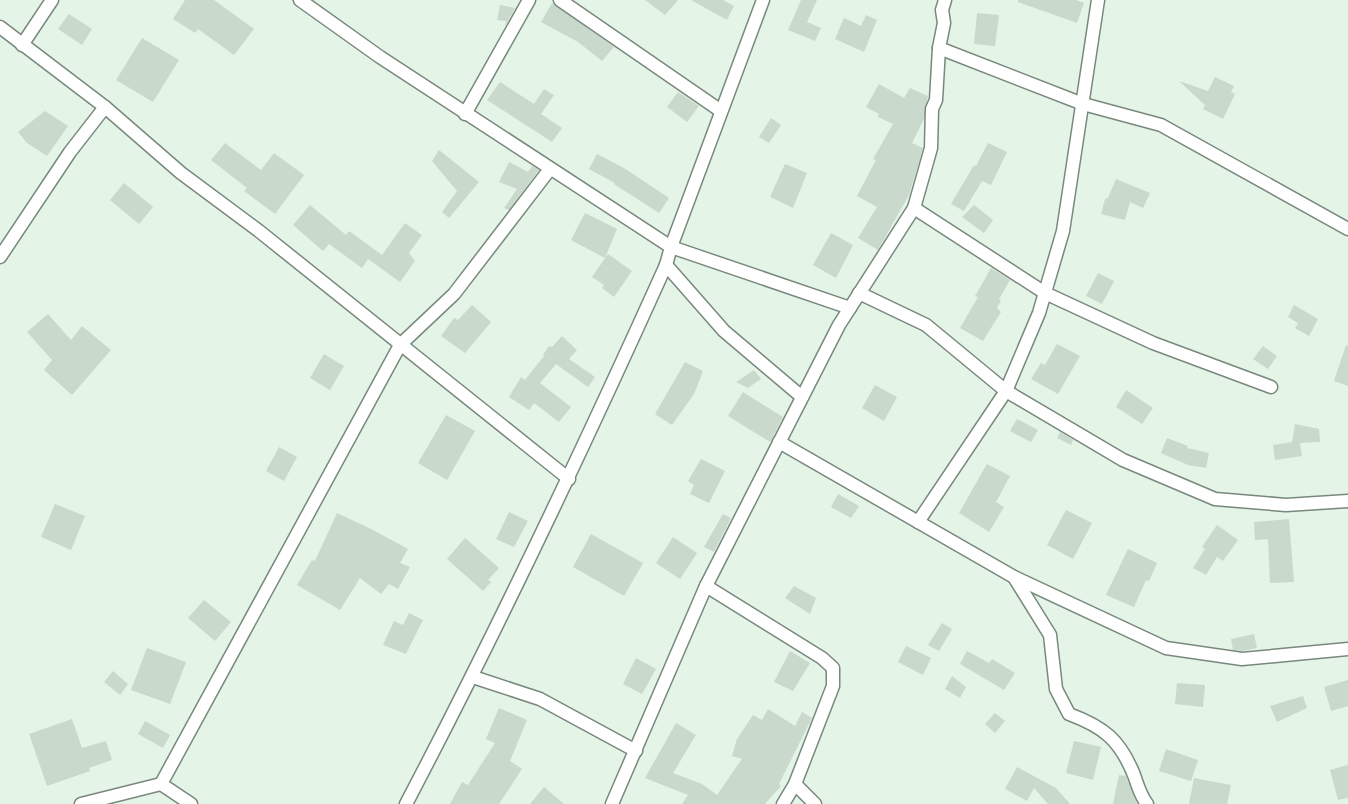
<svg xmlns="http://www.w3.org/2000/svg" width="1348" height="804" font-family="Raleway,sans-serif">
  <style>
    .building { fill: #c9d9cc }
    .lines { fill: none; stroke-linecap: round; stroke-linejoin: round }
    .street-casing { stroke: #79887c; stroke-width: 15 }
    .street { stroke: #fff; stroke-width: 12 }
  </style>
  <rect width="100%" height="100%" fill="#e4f4e7"/>
  <!-- building -->
  <g class="building">
    <path d="M185,0H214L254,29L234,55L198,29L195,33L173,19Z"/>
    <path d="M645,0H678L665,15Z"/>
    <path d="M691,0H723L734,6L727,20Z"/>
    <path d="M801,0H817L807,22L821,28L815,41L788,30Z"/>
    <path d="M1018,0H1076L1084,3L1077,23L1018,2Z"/>
    <path d="M552,3L614,47L602,61L578,42L541,22Z"/>
    <path d="M500,5L515,8L505,26L506,21L497,20Z"/>
    <path d="M977,13L999,15L995,46L974,44Z"/>
    <path d="M69,14L92,29L82,45L58,29Z"/>
    <path d="M866,15L877,20L864,52L835,39L844,18L861,26Z"/>
    <path d="M142,38L179,60L153,102L116,80Z"/>
    <path d="M1215,77L1234,86L1231,92L1235,94L1223,119L1203,109L1205,105L1179,81L1208,91Z"/>
    <path d="M500,82L534,104L544,89L554,95L541,114L562,128L552,142L487,100Z"/>
    <path d="M879,84L904,98L910,88L928,96L924,119L912,143L923,148L909,195L878,250L858,238L877,207L857,196L876,160L873,159L893,124L878,117L879,114L866,107Z"/>
    <path d="M678,92L699,106L687,122L667,107Z"/>
    <path d="M45,111L68,126L47,156L27,143L18,132Z"/>
    <path d="M771,118L781,125L769,143L759,137Z"/>
    <path d="M225,143L261,170L274,153L304,175L275,214L244,191L247,188L211,160Z"/>
    <path d="M988,143L1007,152L991,185L982,181L964,211L951,204L974,165L976,166Z"/>
    <path d="M439,150L479,182L449,218L442,212L457,191L432,161Z"/>
    <path d="M597,154L624,168L669,198L659,213L614,184L615,183L589,169Z"/>
    <path d="M509,162L528,172L532,166L539,170L509,210L504,208L517,189L499,182Z"/>
    <path d="M785,164L807,173L793,208L770,197Z"/>
    <path d="M1116,179L1150,193L1143,208L1130,202L1125,220L1101,214L1105,199L1108,198Z"/>
    <path d="M124,183L153,207L139,224L110,200Z"/>
    <path d="M310,205L346,235L349,231L382,255L405,223L422,235L409,253L415,261L400,282L368,259L362,268L329,244L323,251L293,225Z"/>
    <path d="M974,205L993,220L984,233L962,217Z"/>
    <path d="M585,213L617,229L605,258L571,240Z"/>
    <path d="M831,233L853,245L836,278L813,265Z"/>
    <path d="M608,254L632,271L614,297L602,288L604,285L592,277Z"/>
    <path d="M991,268L1010,280L999,299L1001,300L997,308L1001,312L983,341L960,328L978,297L975,296Z"/>
    <path d="M1098,273L1114,281L1102,304L1086,296Z"/>
    <path d="M472,305L491,322L465,353L441,336L454,318L458,320Z"/>
    <path d="M1294,305L1318,319L1309,336L1295,328L1298,323L1288,317Z"/>
    <path d="M48,314L71,340L82,326L111,350L72,395L44,370L52,360L27,332Z"/>
    <path d="M562,336L577,350L569,359L595,377L588,387L556,364L540,383L571,407L559,422L534,403L529,410L509,397L521,377L525,380L544,356L543,355L549,346L552,347Z"/>
    <path d="M1057,344L1080,356L1058,394L1031,379L1041,363L1045,365Z"/>
    <path d="M1346,345L1348,346V386L1334,381Z"/>
    <path d="M1263,346L1277,356L1268,369L1253,359Z"/>
    <path d="M324,354L344,366L330,390L310,378Z"/>
    <path d="M685,362L703,371L694,394L672,425L655,414Z"/>
    <path d="M754,370L761,379L748,388L736,382Z"/>
    <path d="M875,385L897,397L884,421L862,408Z"/>
    <path d="M1126,390L1153,408L1142,424L1116,407Z"/>
    <path d="M743,392L783,417L770,442L728,416Z"/>
    <path d="M446,415L475,431L447,480L418,463Z"/>
    <path d="M1017,419L1038,430L1031,442L1010,431Z"/>
    <path d="M1295,424L1319,429L1320,442L1300,443L1302,456L1275,460L1273,445L1292,442Z"/>
    <path d="M1060,432L1073,440L1071,445L1057,438Z"/>
    <path d="M1167,438L1188,446L1187,448L1209,453L1206,468L1188,465L1161,453Z"/>
    <path d="M279,447L297,457L284,481L266,471Z"/>
    <path d="M701,459L725,471L709,503L690,494L694,485L688,481Z"/>
    <path d="M987,464L1010,476L996,502L1004,507L989,532L959,513Z"/>
    <path d="M838,494L859,506L851,518L831,507Z"/>
    <path d="M55,504L85,516L71,550L41,537Z"/>
    <path d="M1066,510L1092,523L1073,559L1047,545Z"/>
    <path d="M509,512L528,521L514,547L496,539Z"/>
    <path d="M337,513L373,530L408,549L400,563L410,567L398,589L389,584L381,594L360,578L340,610L297,585L312,560L315,561Z"/>
    <path d="M723,514L731,518L714,552L704,547Z"/>
    <path d="M1289,519L1294,582L1270,583L1268,539L1255,540L1254,522Z"/>
    <path d="M1217,525L1238,540L1223,561L1217,557L1206,575L1193,568L1205,549L1202,547Z"/>
    <path d="M591,534L643,563L624,596L573,567Z"/>
    <path d="M673,537L697,553L680,579L656,563Z"/>
    <path d="M465,538L499,568L488,580L491,582L483,591L447,559Z"/>
    <path d="M1128,549L1157,563L1149,581L1146,580L1134,607L1106,595Z"/>
    <path d="M794,586L816,598L810,614L785,598Z"/>
    <path d="M204,600L231,622L215,641L188,618Z"/>
    <path d="M409,613L423,620L406,654L383,645L394,621L403,625Z"/>
    <path d="M942,623L952,629L939,651L928,645Z"/>
    <path d="M1254,634L1257,648L1242,651L1233,650L1231,639Z"/>
    <path d="M906,646L931,658L923,675L898,662Z"/>
    <path d="M147,648L186,662L170,704L131,690Z"/>
    <path d="M790,651L810,663L793,691L774,682Z"/>
    <path d="M967,651L989,663L992,659L1015,673L1004,690L960,664Z"/>
    <path d="M636,658L656,669L642,694L623,684Z"/>
    <path d="M113,671L128,684L120,695L104,682Z"/>
    <path d="M952,676L966,687L960,698L945,689Z"/>
    <path d="M1348,680V706L1331,711L1324,687Z"/>
    <path d="M1177,683L1205,685L1203,707L1175,704Z"/>
    <path d="M1303,696L1307,708L1277,722L1270,706Z"/>
    <path d="M499,708L527,720L510,761L522,769L499,804H450L462,782L468,785L495,743L486,739Z"/>
    <path d="M768,709L795,726L802,712L812,718L779,784L781,786L765,804H682L688,795L645,778L676,723L696,735L673,773L702,784L717,795L742,759L732,756L737,739L753,715L762,720Z"/>
    <path d="M995,713L1005,721L995,733L985,724Z"/>
    <path d="M72,719L82,748L106,741L112,760L89,768L90,771L47,786L29,734Z"/>
    <path d="M145,721L170,735L163,748L138,734Z"/>
    <path d="M1074,741L1101,747L1093,780L1066,773Z"/>
    <path d="M1166,749L1198,760L1191,781L1159,771Z"/>
    <path d="M1348,765V798L1338,800L1330,770Z"/>
    <path d="M1017,767L1056,788L1070,804H1048L1034,788L1027,801L1005,789Z"/>
    <path d="M1119,775L1126,776L1137,804H1113Z"/>
    <path d="M1194,778L1231,785L1227,804H1189Z"/>
    <path d="M544,787L564,804H530Z"/>
  </g>
  <g class="lines">
    <!-- street casing -->
    <g class="street-casing">
      <g id="street">
        <path d="M300,0L380,57L671,247L666,265C584,447 499,627 406,804"/>
        <path d="M560,0L721,111"/>
        <path d="M763,0L671,247L850,308"/>
        <path d="M0,27L105,107L70,152L0,257"/>
        <path d="M22,45L52,0"/>
        <path d="M939,48L1083,104L1161,125L1348,229"/>
        <path d="M105,107L181,173L259,231L569,479"/>
        <path d="M465,114L529,0"/>
        <path d="M914,208L1045,293L1153,343L1271,387"/>
        <path d="M666,265L724,331L802,397"/>
        <path d="M859,293L926,325L1006,391L1123,460L1215,499L1286,505L1348,501"/>
        <path d="M779,442L1014,577L1166,648L1242,659L1348,649"/>
        <path d="M918,522L1006,391L1039,313L1063,231L1098,0"/>
        <path d="M1014,577L1050,635L1056,689L1069,714C1104,727 1120,740 1134,775C1138,786 1140,795 1147,804"/>
        <path d="M706,586L822,658L833,668V686L795,784L783,804"/>
        <path d="M473,677L540,699L636,751"/>
        <path d="M161,784L400,345L454,294L550,169"/>
        <path d="M795,784L815,804"/>
        <path d="M81,804L161,784L191,804"/>
        <path d="M612,804L706,586L733,533L839,325L914,208L931,148L932,109L936,100L939,48L944,23L942,10L945,0"/>
      </g>
    </g>
    <!-- street -->
    <use href="#street" class="street"/>
  </g>
</svg>
